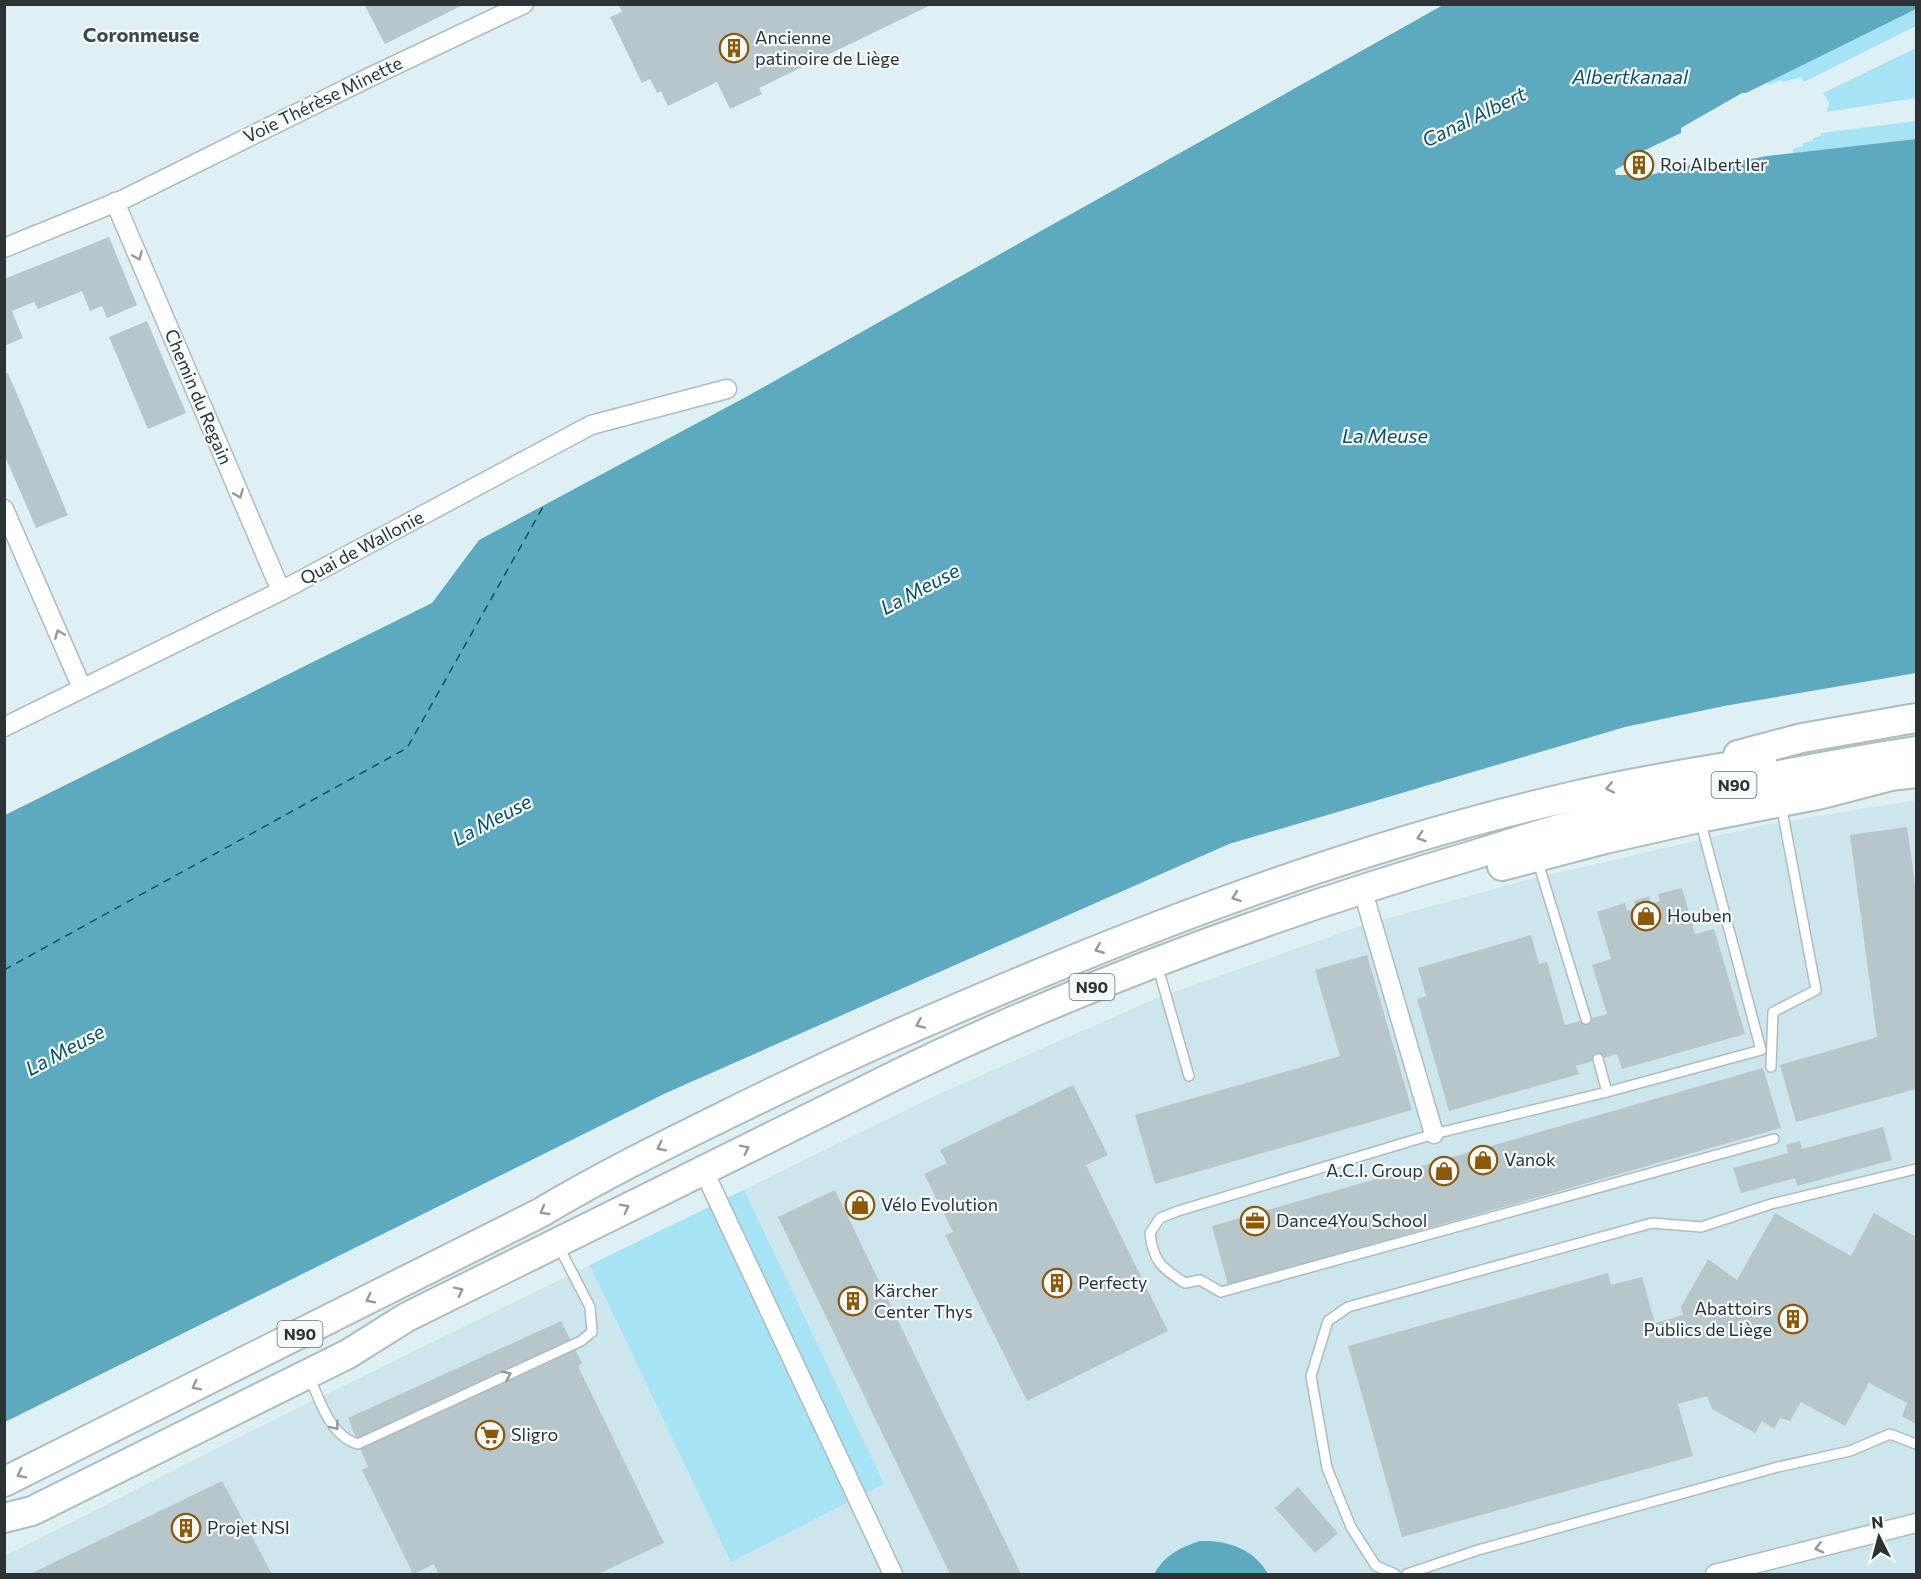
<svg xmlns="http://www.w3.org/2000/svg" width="1921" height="1579" font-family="Commissioner,sans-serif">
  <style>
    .built { fill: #cde6ee }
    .green { fill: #a5e3f5 }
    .water { fill: #5daac0 }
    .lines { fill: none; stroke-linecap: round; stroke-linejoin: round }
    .ferry { stroke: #0d5161; stroke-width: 1.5; stroke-dasharray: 8 6; stroke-linecap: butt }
    .building { fill: #b6c6cb }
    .lane-casing { stroke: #acbcc1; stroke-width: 12 }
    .street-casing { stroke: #acbcc1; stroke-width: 21 }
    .primary-casing { stroke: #acbcc1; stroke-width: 32 }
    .lane { stroke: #fff; stroke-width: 9 }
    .street { stroke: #fff; stroke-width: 18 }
    .primary { stroke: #fff; stroke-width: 28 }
    .oneway { stroke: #96999a }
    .labels { text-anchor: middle; stroke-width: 4.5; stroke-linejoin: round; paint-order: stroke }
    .shield { fill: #f5fbfd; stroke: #686f71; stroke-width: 1.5 }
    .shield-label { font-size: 16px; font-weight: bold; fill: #2c3335 }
    .poi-label { font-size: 18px; fill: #2c3335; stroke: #f5fbfd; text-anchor: start }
    .street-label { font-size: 18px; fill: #2c3335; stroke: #f5fbfd }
    .neighbourhood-label { font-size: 20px; font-weight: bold; fill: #3b494d; stroke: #f5fbfd }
    .water-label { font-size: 20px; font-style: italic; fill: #0d5161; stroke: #f5fbfd }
  </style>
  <rect width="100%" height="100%" fill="#dff0f5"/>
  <!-- built -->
  <path class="built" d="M1916,800V1574H5V1556L245,1434L943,1092L1157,998L1360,926L1527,880L1759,826Z"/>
  <!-- green -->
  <g class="green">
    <path d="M1916,9V26L1804,82L1801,77L1783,82L1781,80L1769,85L1767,81Z"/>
    <path d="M1916,48V98L1827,112L1829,102L1823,93Z"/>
    <path d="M1916,121V139L1793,153V149L1803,146V143L1813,141V138L1821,136V133Z"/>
    <path d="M744,1190L884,1484L731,1562L590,1265Z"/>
  </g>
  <!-- water -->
  <g class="water">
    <path d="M1443,5H1916V9L1746,93H1742L1681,128V133L1639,153V156L1615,170L1616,175H1633L1643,173L1646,176L1694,164L1697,169L1767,156L1916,139V673L1724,706L1625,727L1229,844L666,1093L5,1422V815L432,603L479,540L744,398Z"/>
    <path d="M1200,1541C1228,1540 1254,1549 1268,1574H1154C1164,1556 1180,1547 1200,1541Z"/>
  </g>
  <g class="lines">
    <!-- ferry -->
    <path class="ferry" d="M4,970L407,748L543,507"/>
  </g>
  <!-- building -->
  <g class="building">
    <path d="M364,4H465L385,44Z"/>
    <path d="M618,4H933L759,88L762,94L730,109L717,82L668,106L661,91L657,93L650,79L642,83L610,17L622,12Z"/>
    <path d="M1642,158L1645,168L1637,170L1634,167L1635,162Z"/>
    <path d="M109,237L137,305L107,318L102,306L90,311L82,291L38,309L34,302L12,311L23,338L4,346V279Z"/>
    <path d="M147,321L186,413L148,429L109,337Z"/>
    <path d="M8,373L68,515L36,528L4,454V375Z"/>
    <path d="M1907,827L1916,891V1089L1796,1122L1780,1065L1877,1037L1850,835Z"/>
    <path d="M1682,888L1695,934L1714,929L1745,1034L1622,1069L1617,1054L1576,1066L1579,1074L1449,1111L1417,999L1426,996L1418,968L1531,935L1539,964L1547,962L1565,1025L1607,1014L1592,965L1611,959L1597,912L1625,903L1627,911L1636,908L1634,901L1649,896L1651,904L1660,901L1658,894Z"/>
    <path d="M1367,955L1412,1110L1155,1184L1135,1115L1340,1056L1315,970Z"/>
    <path d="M1763,1068L1781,1128L1228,1285L1212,1226Z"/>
    <path d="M1073,1085L1108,1155L1086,1165L1168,1331L1027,1401L945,1235L953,1232L924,1174L947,1163L940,1150Z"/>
    <path d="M1883,1127L1892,1160L1797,1186L1795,1178L1741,1193L1733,1168L1788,1153L1786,1145L1800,1141L1802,1149Z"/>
    <path d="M835,1190L950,1428L1021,1574H950L778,1217Z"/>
    <path d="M1775,1213L1851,1256L1874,1213L1916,1237V1424L1902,1416L1907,1403L1869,1383L1845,1426L1801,1402L1790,1421L1780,1418L1774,1429L1762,1421L1755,1433L1712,1409L1707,1396L1678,1404L1693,1456L1402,1537L1348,1346L1608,1273L1611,1285L1642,1277L1655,1323L1683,1315L1681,1307L1708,1259L1737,1280Z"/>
    <path d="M561,1321L582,1363L578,1366L664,1543L598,1574H439L434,1564L413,1574L362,1470L368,1467L348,1418Z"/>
    <path d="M222,1481L272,1574H30Z"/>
    <path d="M1298,1487L1338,1533L1315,1553L1275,1508Z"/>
  </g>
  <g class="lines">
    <!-- lane casing -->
    <g class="lane-casing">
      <g id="lane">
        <path d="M1700,820L1761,1050L1607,1092L1434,1134L1178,1211L1160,1218L1150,1233C1153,1262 1162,1268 1185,1283L1200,1280L1221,1292L1774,1139"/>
        <path d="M1537,859L1586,1019"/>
        <path d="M1161,978L1189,1076"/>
        <path d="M1598,1059L1607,1092"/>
        <path d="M1771,1067L1773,1012L1816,990L1781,804"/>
        <path d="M309,1376C320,1401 330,1436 358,1444L581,1341L592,1332L590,1307L559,1247"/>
        <path d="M1395,1574L1376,1566L1351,1527L1327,1468L1311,1376L1328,1321L1348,1307L1652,1223L1701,1227L1771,1204L1916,1169"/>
        <path d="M1407,1574L1478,1550L1778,1467L1850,1451L1890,1434L1916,1444"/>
      </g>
    </g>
    <!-- street casing -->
    <g class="street-casing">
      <g id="street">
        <path d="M115,202L281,591"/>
        <path d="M4,248L124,199L368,78L524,4"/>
        <path d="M4,509L82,688"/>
        <path d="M4,727L281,591L591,425L727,389"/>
        <path d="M1367,905L1434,1134"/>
        <path d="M703,1169L893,1574"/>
        <path d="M1715,1574L1916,1523"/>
      </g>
    </g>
    <!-- primary casing -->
    <g class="primary-casing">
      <g id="primary">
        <path d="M1738,755L1802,738L1916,718"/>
        <path d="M1872,778L1916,773"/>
        <path d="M1502,866L1605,839L1699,818L1822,794L1891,776"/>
        <path d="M4,1482L540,1213C600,1177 663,1146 726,1115C795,1081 864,1048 935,1018C1142,928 1354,846 1574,796C1636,781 1699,772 1762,761"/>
        <path d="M4,1518L32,1511L348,1354L407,1317L900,1073C1088,982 1276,913 1477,854C1518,841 1559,828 1601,817C1704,789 1811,767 1916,751"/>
      </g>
    </g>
    <!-- lane -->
    <use href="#lane" class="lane"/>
    <!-- street -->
    <use href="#street" class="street"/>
    <!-- primary -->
    <use href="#primary" class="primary"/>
  </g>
  <!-- one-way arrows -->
  <defs><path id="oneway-chevron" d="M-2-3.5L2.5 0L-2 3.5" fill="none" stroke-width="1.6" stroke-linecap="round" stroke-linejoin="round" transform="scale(1.5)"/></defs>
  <g class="oneway">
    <use href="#oneway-chevron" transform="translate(138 256) rotate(67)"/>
    <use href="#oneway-chevron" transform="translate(239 494) rotate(67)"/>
    <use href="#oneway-chevron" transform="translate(59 634) rotate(-113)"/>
    <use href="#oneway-chevron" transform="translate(1610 788) rotate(168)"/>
    <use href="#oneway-chevron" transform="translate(1421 837) rotate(163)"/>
    <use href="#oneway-chevron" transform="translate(1236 897) rotate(160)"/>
    <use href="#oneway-chevron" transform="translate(1099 949) rotate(158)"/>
    <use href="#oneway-chevron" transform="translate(920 1024) rotate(157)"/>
    <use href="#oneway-chevron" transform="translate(661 1147) rotate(153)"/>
    <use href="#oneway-chevron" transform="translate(745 1149) rotate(-26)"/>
    <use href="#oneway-chevron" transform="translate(625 1208) rotate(-27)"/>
    <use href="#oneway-chevron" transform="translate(544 1211) rotate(150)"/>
    <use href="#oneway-chevron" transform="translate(459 1291) rotate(-26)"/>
    <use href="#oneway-chevron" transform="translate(370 1299) rotate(153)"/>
    <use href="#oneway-chevron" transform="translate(507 1375) rotate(-25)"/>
    <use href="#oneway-chevron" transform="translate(196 1386) rotate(153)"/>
    <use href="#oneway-chevron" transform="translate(335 1426) rotate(52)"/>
    <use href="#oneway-chevron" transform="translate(21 1474) rotate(153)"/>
    <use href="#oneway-chevron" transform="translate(1819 1548) rotate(166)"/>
  </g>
  <!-- icons -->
  <defs>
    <g id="building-ring" transform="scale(1.5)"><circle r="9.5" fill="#f5fbfd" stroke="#8d5809" stroke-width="1.5"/><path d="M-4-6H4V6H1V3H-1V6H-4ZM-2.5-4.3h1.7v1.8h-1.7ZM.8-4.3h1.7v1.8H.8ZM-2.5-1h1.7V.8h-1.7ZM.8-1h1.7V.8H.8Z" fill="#8d5809"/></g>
    <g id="shop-ring" transform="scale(1.5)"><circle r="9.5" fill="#f5fbfd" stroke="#8d5809" stroke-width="1.5"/><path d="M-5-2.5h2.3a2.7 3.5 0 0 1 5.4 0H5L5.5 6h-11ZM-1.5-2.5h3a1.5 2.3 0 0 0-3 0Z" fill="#8d5809"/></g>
    <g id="office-ring" transform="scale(1.5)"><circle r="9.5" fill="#f5fbfd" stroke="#8d5809" stroke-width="1.5"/><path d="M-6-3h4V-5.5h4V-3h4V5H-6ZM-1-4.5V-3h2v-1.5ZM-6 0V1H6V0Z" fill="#8d5809"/></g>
    <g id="supermarket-ring" transform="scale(1.5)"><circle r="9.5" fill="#f5fbfd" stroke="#8d5809" stroke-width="1.5"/><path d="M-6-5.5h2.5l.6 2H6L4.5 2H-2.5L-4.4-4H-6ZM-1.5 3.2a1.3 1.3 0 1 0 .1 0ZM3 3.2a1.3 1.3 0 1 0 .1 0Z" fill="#8d5809"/></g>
  </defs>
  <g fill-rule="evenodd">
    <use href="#building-ring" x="734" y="48"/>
    <use href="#building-ring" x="1639" y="165"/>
    <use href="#shop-ring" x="1646" y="916"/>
    <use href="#shop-ring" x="1483" y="1160"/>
    <use href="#shop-ring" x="1444" y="1171"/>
    <use href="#shop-ring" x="860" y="1205"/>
    <use href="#office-ring" x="1255" y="1221"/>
    <use href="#building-ring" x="1057" y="1283"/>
    <use href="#building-ring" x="853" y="1301"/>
    <use href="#building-ring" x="1793" y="1319"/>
    <use href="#supermarket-ring" x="490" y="1435"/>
    <use href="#building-ring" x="186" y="1528"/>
  </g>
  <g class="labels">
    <!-- shield labels -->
    <g class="shield">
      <rect x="1711.5" y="772" width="45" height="26" rx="4.5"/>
      <rect x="1069.5" y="974" width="45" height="26" rx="4.5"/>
      <rect x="277.5" y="1321" width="45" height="26" rx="4.5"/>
    </g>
    <g class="shield-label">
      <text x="1734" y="791">N90</text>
      <text x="1092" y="993">N90</text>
      <text x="300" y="1340">N90</text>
    </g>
    <!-- poi labels -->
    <g class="poi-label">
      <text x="755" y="44">Ancienne<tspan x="755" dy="21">patinoire de Liège</tspan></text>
      <text x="1660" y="171">Roi Albert Ier</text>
      <text x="1667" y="922">Houben</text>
      <text x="1504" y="1166">Vanok</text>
      <text x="1423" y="1177" text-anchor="end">A.C.I. Group</text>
      <text x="881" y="1211">Vélo Evolution</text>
      <text x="1276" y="1227">Dance4You School</text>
      <text x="1078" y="1289">Perfecty</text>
      <text x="874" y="1297">Kärcher<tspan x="874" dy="21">Center Thys</tspan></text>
      <text x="1772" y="1315" text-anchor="end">Abattoirs<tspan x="1772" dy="21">Publics de Liège</tspan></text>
      <text x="511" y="1441">Sligro</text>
      <text x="207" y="1534">Projet NSI</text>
    </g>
    <!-- street labels -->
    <g class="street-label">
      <text transform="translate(323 100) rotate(-26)" y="6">Voie Thérèse Minette</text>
      <text transform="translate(198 397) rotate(67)" y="6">Chemin du Regain</text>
      <text transform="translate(362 548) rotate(-28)" y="6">Quai de Wallonie</text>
    </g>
    <!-- neighbourhood labels -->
    <g class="neighbourhood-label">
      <text x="141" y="42">Coronmeuse</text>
    </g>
    <!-- water labels -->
    <g class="water-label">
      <text x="1630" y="84">Albertkanaal</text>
      <text transform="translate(1474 117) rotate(-26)" y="7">Canal Albert</text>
      <text x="1385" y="443">La Meuse</text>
      <text transform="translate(920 589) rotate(-28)" y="7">La Meuse</text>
      <text transform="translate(492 820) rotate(-28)" y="7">La Meuse</text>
      <text transform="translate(65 1050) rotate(-28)" y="7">La Meuse</text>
    </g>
  </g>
  <!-- border -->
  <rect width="1921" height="1579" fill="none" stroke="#2c3335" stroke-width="12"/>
  <!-- north arrow -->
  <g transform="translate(1879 1537) rotate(354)" stroke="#f5fbfd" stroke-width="4.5" paint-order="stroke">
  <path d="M0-4.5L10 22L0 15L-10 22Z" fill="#2c3335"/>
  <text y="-9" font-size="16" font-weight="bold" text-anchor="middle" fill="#2c3335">N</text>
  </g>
</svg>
